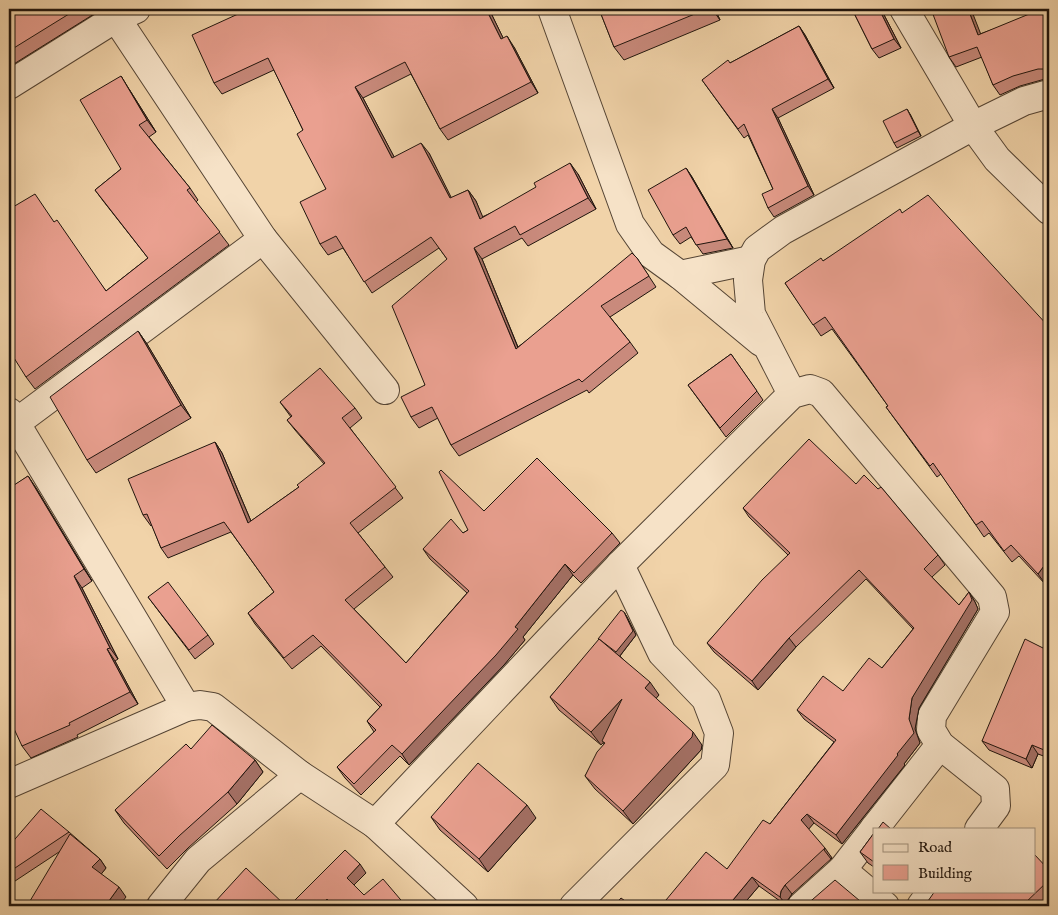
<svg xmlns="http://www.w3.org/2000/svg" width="1058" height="915" font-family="'IM FELL English',serif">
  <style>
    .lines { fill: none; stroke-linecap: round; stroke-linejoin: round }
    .minor-casing { stroke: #544434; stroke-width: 30 }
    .minor { stroke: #f6e2c7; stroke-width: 28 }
    .wall { fill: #c98a7c; stroke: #1f140d }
    .shaded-wall { fill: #a47065; stroke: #1f140d }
    .building { fill: #eaa090; stroke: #1f140d }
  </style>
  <rect width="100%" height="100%" fill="#f1d3a9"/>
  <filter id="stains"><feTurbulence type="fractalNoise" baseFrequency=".004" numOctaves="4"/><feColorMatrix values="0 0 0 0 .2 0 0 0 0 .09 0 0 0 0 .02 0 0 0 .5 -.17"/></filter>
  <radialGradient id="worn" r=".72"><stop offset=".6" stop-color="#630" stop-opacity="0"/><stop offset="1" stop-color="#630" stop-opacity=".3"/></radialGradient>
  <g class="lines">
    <!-- minor casing -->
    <g class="minor-casing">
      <g id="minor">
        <path d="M552,9L630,224L651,254L680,275L761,342"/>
        <path d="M904,9L973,126L997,159L1049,210"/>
        <path d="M116,18L263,239L385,390"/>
        <path d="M9,85L116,18L136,9"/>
        <path d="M680,275L751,260"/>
        <path d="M792,394L751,314L748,280L751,260L757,249L783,230L973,126L1024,101L1049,94"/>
        <path d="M9,412L186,707"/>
        <path d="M9,428L263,239"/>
        <path d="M9,784L186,707L200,705L213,707L300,775L375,824L464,906"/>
        <path d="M375,824L620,565L792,394L810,389L821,393L992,597L995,612L932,716L931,730L940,745L995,789L996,806L979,829"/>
        <path d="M874,829L940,745"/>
        <path d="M842,870L885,906"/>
        <path d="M161,906L198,860L300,775"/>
        <path d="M574,906L715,765L719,733L706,699L662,653L620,565"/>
        <path d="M802,906L842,870L874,829"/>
        <path d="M921,906L932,891"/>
      </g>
    </g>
    <!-- minor -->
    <use href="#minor" class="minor"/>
  </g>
  <!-- wall -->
  <g class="wall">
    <path d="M9,9H102L9,67Z"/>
    <path d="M249,9H489L503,38L514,47L538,93L448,140L440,129L411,74L363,98L394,157L429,153L451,198L468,190L476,201L482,217L578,174L596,209L528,246L522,238L482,259L518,347L637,258L656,287L610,317L630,342L638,353L589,393L587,390L459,456L451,445L438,418L419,428L411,417L425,385L447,259L439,248L372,293L343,248L328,255L320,244L326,189L303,130L274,70L222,94L214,83Z"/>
    <path d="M599,9H715L720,20L624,60L614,47Z"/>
    <path d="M852,9H881L901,48L879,58L872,49Z"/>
    <path d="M1049,9V79H1045L1020,86L1000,95L993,85L982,57L956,67L949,57L980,34Z"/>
    <path d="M799,26L805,35L834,88L778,118L814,195L774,217L768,208L773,189L748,135L744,138L702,80L730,63Z"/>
    <path d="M129,89L156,132L149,137L190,188L198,200L196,202L229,245L35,389L26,377L12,343L13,207L54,222L106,291L148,258L104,202L95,190L121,169Z"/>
    <path d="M910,114L921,136L897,148L894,143Z"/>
    <path d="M686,168L692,177L733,248L703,254L691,237L680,244L673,235Z"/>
    <path d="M902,213L1049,327V587L1047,584L1046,585L1019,556L1012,562L989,533L984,537L941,474L937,477L886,407L888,406L832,329L821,336L785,283L823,261Z"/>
    <path d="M138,331L147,344L191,418L96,473L87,460Z"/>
    <path d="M731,354L763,400L726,437L688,385Z"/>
    <path d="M280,402L355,408L362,418L350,428L403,498L358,533L385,567L393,577L354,609L406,663L467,593L430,559L423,549L463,533L468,530L484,511L612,533L620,543L581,583L573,575L523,637L525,640L504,665L409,765L400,756L361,795L345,778L337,767L374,732L367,721L380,707L321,646L292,669L255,624L248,613L274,592L231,532L168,558L161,548L152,525L151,526L143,515L215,442L222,453L251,521L299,487L324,464L295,430L287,420L291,417Z"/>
    <path d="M28,476L36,488L92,581L82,588L118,659L115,661L138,704L77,735L78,737L31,758L22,746L12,487Z"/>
    <path d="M856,484L938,555L945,565L932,577L959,605L969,592L975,602L978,609L919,708L915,729L920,743L904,764L905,765L842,844L814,823L808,829L832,858L792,894L787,901V906L759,886L742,906H661L727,869L770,824L834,742L804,719L797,710L843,691L882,668L913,629L866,579L796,647L758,690L714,652L707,643L788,555L749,517L743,508Z"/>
    <path d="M148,597L208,635L214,644L195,659Z"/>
    <path d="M624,612L627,617L636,635L620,656L659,695L656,698L702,745L701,750L633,824L595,789L585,776L604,744L603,742L601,745L559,710L550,697Z"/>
    <path d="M1049,651V758L1038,754L1032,768L989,750L982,741Z"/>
    <path d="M191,749L255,760L263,772L237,804L188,848L167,869L124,823L115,810Z"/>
    <path d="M431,817L536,818L488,872L440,830Z"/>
    <path d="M69,832L100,859L106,868L101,874L126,897L59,852L9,885V846Z"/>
    <path d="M874,833V867L868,863L860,852Z"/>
    <path d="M1049,870V898L1041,906H931L928,901Z"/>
  </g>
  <!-- shaded-wall -->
  <g class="shaded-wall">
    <path d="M486,9H489L509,50L501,39Z"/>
    <path d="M712,9H715L720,20Z"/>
    <path d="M879,9H881L901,48L894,39Z"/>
    <path d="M968,9H971L985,45L978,35Z"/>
    <path d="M799,26L805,35L834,88L828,79Z"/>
    <path d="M507,36L514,47L538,93L531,82Z"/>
    <path d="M121,76L129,89L156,132L147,120Z"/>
    <path d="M355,87L363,98L400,168L392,158Z"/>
    <path d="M772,109L778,118L814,195L808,186Z"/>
    <path d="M907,109L910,114L921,136L918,131Z"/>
    <path d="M421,143L429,153L457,209L450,198Z"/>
    <path d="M570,163L578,174L596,209L588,198Z"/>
    <path d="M686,168L692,177L733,248L727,239Z"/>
    <path d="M468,190L476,201L488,229L480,219Z"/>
    <path d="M474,248L482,259L523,360L516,349Z"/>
    <path d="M138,331L147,344L191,418L181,405Z"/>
    <path d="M215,442L222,453L256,533L248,523Z"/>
    <path d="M28,476L36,488L92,581L84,569Z"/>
    <path d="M1049,559V581L1046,585L1038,574Z"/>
    <path d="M565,564L573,575L523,637L525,640L504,665L409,765L402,754L515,627Z"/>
    <path d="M74,576L82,588L118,659L110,648Z"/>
    <path d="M969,592L975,602L978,609L919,708L915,729L920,743L904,764L905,765L842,844L836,835L897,754L909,719L912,698Z"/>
    <path d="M624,612L627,617L636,635L619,657L615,653Z"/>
    <path d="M789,638L796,647L758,690L752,681Z"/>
    <path d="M107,649L115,661L138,704L130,692Z"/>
    <path d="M650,682L659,695L654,701L645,688Z"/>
    <path d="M622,699L631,712L601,745L591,732Z"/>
    <path d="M693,732L702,745L701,750L633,824L623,811Z"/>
    <path d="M1032,745L1038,754L1032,768L1026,759Z"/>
    <path d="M255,760L263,772L237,804L228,792Z"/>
    <path d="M527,805L536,818L488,872L479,859Z"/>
    <path d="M807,814L814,823L808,830L801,820Z"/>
    <path d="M825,848L832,858L831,859L824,850Z"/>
    <path d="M100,859L106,868L99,877L92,867Z"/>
    <path d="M360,864L366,873L353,886L347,878Z"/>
    <path d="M752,877L759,886L742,906H728Z"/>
    <path d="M785,885L792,894L787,901V906L780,897L781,891Z"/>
    <path d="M119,887L126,897L119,906H107L106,905Z"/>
    <path d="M327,899L332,906H321Z"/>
  </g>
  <!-- building -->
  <g class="building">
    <path d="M9,9H77L9,51Z"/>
    <path d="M249,9H486L501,39L507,36L531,82L440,129L405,62L355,87L392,158L421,143L450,198L468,190L480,219L536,187L534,183L570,163L588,198L520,235L515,226L474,248L516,349L632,253L637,258L649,276L601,306L630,342L582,382L579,379L451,445L432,407L411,417L401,397L425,385L392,306L447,259L431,237L364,282L336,236L320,244L300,202L326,189L297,134L303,130L268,58L214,83L192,35Z"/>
    <path d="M599,9H707L614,47Z"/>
    <path d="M852,9H879L894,39L872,49Z"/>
    <path d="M931,9H968L978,35L1039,10L1038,9H1049V71L1045,69H1038L1013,76L993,85L977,47L949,57Z"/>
    <path d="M799,26L828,79L772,109L808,186L768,208L762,194L773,189L744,124L738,129L702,80L728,60L730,63Z"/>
    <path d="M121,76L147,120L139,125L190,188L187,190L220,232L26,377L9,350V345L12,343L9,338V308L12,306L9,301V201L13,207L35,194L54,222L57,220L106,291L148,258L95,190L121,169L80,100Z"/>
    <path d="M907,109L918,131L894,143L883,121Z"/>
    <path d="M686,168L727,239L696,245L686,227L673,235L648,190Z"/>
    <path d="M928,195L1049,327V559L1038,574L1011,545L1004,551L982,521L976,525L933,463L930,466L886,407L888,406L825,317L813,325L785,283L821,258L823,261L900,209L902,213Z"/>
    <path d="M138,331L181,405L87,460L50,397Z"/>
    <path d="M731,354L757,391L720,428L688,385Z"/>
    <path d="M320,368L355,408L342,418L396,487L350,523L385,567L345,600L406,663L469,591L423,549L451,519L463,533L468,530L439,472L441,470L484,511L537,458L612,533L574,573L565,564L515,627L518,629L496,655L402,754L392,745L354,784L337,767L376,730L367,721L382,705L313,635L284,658L248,613L274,592L224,522L161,548L147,514L143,515L128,479L215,442L248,523L299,487L297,485L325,463L287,420L292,416L280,402Z"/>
    <path d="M809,439L856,484L864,475L878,489L881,487L938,555L924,569L959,605L969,592L972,600L912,698L909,719L914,733L897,754L898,755L836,835L807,814L801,820L825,848L785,885L781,891L780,897L752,877L728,906H661L706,852L727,869L763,820L770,824L836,740L797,710L823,676L843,691L869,658L882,668L914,628L859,570L789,638L752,681L707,643L762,580L790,553L743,508Z"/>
    <path d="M28,476L84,569L74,576L110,648L107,649L130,692L69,723L70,725L22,746L9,718V483L11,487Z"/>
    <path d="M1049,575V586L1046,583Z"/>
    <path d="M168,582L208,635L189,650L148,597Z"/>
    <path d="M621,610L624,612L633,631L616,652L599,639H598Z"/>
    <path d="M599,639L650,682L645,688L693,732L692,737L623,811L585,776L597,752L605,743L602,741L622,699L591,732L550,697Z"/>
    <path d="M1025,639L1049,651V752L1032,745L1026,759L982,741Z"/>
    <path d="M212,725L255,760L228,792L179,836L159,856L115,810L186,744L191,749Z"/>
    <path d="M478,763L527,805L479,859L431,817Z"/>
    <path d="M41,809L69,832L9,872V846Z"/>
    <path d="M883,822L891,829H878Z"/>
    <path d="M874,833V862L860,852Z"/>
    <path d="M70,834L100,859L92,867L119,887L106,905L108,906H27Z"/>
    <path d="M345,850L360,864L347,878L364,895L383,879L406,906H333L327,899L321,906H289Z"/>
    <path d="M1034,854L1049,870V880L1022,906H935L928,901L935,891H1034Z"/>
    <path d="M246,868L286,906H217L214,903Z"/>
    <path d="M835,880L866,906H805Z"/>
    <path d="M621,898L632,906H614Z"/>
  </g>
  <!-- margin -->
  <rect width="1058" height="915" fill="none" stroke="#f1d3a9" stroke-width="30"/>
  <rect x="10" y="10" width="1038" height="895" fill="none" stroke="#1f140d" stroke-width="2.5"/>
  <rect x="15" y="15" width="1028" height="885" fill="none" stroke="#1f140d"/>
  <!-- legend -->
  <rect x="873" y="828" width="162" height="65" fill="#f6e2c7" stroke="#a0907d"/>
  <rect x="883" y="844" width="25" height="8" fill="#f6e2c7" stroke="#a0907d"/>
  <text x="918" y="852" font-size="15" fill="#1f140d">Road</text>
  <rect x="883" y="865" width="25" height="15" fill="#eaa090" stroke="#a0907d"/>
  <text x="918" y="878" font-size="15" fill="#1f140d">Building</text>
  <rect width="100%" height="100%" filter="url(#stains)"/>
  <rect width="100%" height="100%" fill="url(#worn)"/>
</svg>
